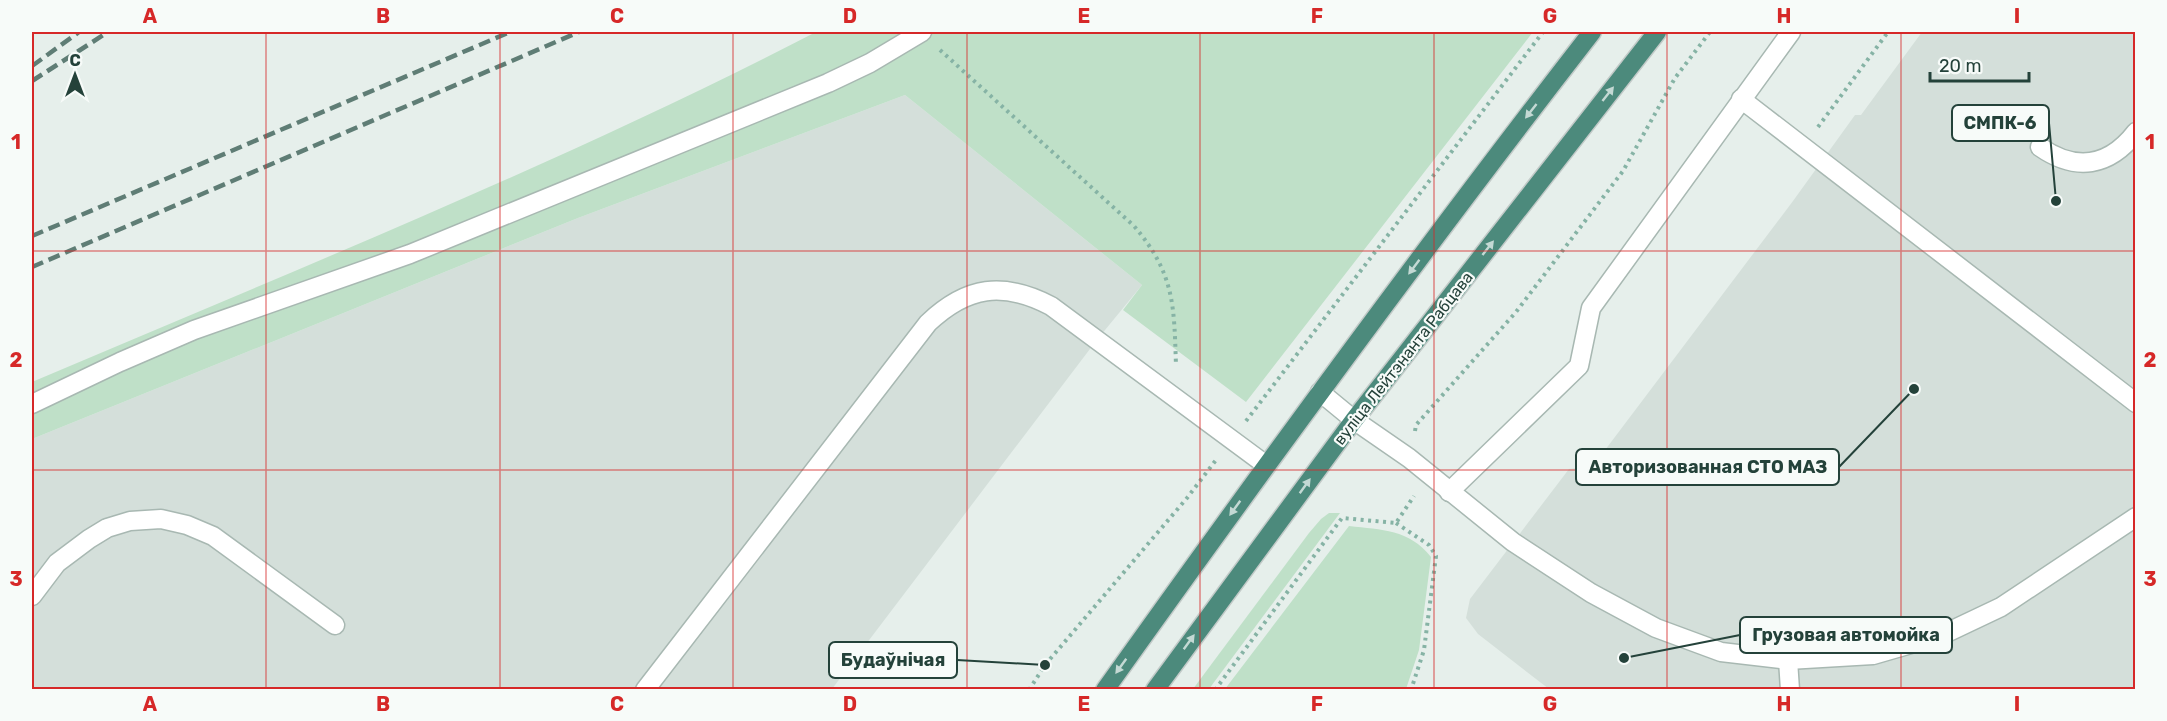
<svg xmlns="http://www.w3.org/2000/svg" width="2167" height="721" font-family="Rubik,sans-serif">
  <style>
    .built { fill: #d4dfda }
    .green { fill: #bfe0c8 }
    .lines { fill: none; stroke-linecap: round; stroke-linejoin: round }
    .service-casing { stroke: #a8b8b2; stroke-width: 21 }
    .trunk-casing { stroke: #c2cac8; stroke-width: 21 }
    .path { stroke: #86b3a5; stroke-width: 4; stroke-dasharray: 3 4.5; stroke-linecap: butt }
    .service { stroke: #fff; stroke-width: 18 }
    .trunk { stroke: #4c8a7c; stroke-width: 18 }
    .rail { stroke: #5f7d75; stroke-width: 4.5; stroke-dasharray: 12 6; stroke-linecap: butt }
    .oneway { fill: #c4d9d4 }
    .grid { fill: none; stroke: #d62828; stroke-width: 1.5; stroke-opacity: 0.55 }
    .labels { text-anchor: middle; stroke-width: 4.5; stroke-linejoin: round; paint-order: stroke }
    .street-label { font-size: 16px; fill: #24423a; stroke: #f7fbf9 }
    .leader { fill: none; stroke: #24423a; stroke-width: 2 }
    .callout-dot { fill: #24423a; stroke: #f7fbf9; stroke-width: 2 }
    .callout { fill: #f7fbf9; stroke: #24423a; stroke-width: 2 }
    .callout-label { font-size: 18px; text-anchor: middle; font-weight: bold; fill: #24423a }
    .neatline { fill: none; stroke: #d62828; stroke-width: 2 }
    .grid-label { font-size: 20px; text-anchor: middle; font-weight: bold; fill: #d62828 }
  </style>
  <rect width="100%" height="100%" fill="#e6efeb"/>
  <!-- built -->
  <g class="built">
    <path d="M1922,32H2135V689H1549L1478,634L1466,618L1470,599L1569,469L1593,466L1793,201L1855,115H1861Z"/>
    <path d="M905,95L1142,285L1096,341L832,689L32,690V439L578,218Z"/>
  </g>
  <!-- green -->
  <g class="green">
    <path d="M816,32H1533L1246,402L1123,310L1142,285L905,95L578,218L32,439V382C295,270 562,163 816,32Z"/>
    <path d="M1329,513H1340L1209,689H1193L1309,533L1321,519Z"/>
    <path d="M1349,526C1382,530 1409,529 1431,557L1419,650L1406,689H1225Z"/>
  </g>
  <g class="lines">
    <!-- service casing -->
    <g class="service-casing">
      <g id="service">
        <path d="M1741,99L2136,403"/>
        <path d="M2040,147C2076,172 2109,167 2136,132"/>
        <path d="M1320,392L1354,420L1409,458L1513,542L1591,593L1656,628L1721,652L1788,660L1873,655L1942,635L2001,607L2136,517"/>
        <path d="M32,404L120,362L194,330L410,254L828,83L870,63L922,32"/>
        <path d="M1449,492L1579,366L1591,308L1791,32"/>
        <path d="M32,596L57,563L89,539L107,528L130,521L161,519L187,525L213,536L335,625"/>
        <path d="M1788,660L1790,690"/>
        <path d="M645,690L928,323C967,286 1003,281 1051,306L1266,465"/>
      </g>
    </g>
    <!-- trunk casing -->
    <g class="trunk-casing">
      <g id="trunk">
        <path d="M1105,690C1264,467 1425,247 1592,32"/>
        <path d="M1155,690L1354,420L1657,32"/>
      </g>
    </g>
    <!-- path -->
    <g class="path">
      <path d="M940,50L1134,226C1175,274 1174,306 1176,366"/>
      <path d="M1818,127L1888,32"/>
      <path d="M1246,421L1543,32"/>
      <path d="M1415,431L1416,425L1516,312L1623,171L1675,78L1710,32"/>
      <path d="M1396,523L1429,545L1436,556L1424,650L1411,690"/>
      <path d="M1029,690L1045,665L1187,498L1216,460"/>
      <path d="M1215,690L1342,518L1396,523L1414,496"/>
    </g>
    <!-- service -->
    <use href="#service" class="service"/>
    <!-- trunk -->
    <use href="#trunk" class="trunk"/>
    <!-- rail -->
    <g class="rail">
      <path d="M32,66L79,32"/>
      <path d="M32,81L108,32"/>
      <path d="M32,236L510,32"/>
      <path d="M32,267L579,32"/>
    </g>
  </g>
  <!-- one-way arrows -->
  <defs><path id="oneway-solid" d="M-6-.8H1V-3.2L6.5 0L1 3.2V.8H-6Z" transform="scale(1.5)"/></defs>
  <g class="oneway">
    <use href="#oneway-solid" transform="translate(1608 94) rotate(-52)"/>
    <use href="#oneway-solid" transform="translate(1531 111) rotate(128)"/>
    <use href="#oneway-solid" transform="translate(1488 248) rotate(-52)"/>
    <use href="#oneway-solid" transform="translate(1414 267) rotate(127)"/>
    <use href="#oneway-solid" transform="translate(1305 486) rotate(-54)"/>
    <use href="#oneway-solid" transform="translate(1235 508) rotate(126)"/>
    <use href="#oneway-solid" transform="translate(1189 642) rotate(-54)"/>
    <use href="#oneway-solid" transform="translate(1121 666) rotate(126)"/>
  </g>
  <!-- grid -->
  <path class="grid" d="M266,32V690M500,32V690M733,32V690M967,32V690M1200,32V690M1434,32V690M1667,32V690M1901,32V690M32,251H2136M32,470H2136"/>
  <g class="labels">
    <!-- street labels -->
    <g class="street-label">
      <text transform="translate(1403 358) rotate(-52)" y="6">вуліца Лейтэнанта Рабцава</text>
    </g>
  </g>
  <!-- callouts -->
  <path class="leader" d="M2056 201L2049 123M1914 389L1839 467M1624 658L1740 635M1045 665L957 660"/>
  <g class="callout-dot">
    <circle cx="2056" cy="201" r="6"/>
    <circle cx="1914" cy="389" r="6"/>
    <circle cx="1624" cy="658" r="6"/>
    <circle cx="1045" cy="665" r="6"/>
  </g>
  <g class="callout">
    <rect x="1952" y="105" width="97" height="36" rx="6"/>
    <rect x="1576" y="449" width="263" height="36" rx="6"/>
    <rect x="1740" y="617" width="212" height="36" rx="6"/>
    <rect x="829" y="642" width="128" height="36" rx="6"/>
  </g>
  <g class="callout-label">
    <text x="2000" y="129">СМПК-6</text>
    <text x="1708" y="473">Авторизованная СТО МАЗ</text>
    <text x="1846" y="641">Грузовая автомойка</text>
    <text x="893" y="666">Будаўнічая</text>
  </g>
  <!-- border -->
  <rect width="2167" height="721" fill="none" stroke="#f7fbf9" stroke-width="66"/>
  <!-- north arrow -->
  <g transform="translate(75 75)" stroke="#f7fbf9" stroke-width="4.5" paint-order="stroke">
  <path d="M0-4.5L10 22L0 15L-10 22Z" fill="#24423a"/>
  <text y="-9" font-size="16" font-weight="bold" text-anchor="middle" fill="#24423a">С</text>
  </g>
  <!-- scale -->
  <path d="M1930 72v9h99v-9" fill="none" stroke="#24423a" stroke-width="3"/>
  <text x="1939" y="72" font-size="18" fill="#24423a" stroke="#f7fbf9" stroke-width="4.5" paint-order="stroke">20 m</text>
  <rect x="33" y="33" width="2101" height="655" class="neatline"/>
  <g class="grid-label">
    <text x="150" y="23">A</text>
    <text x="383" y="23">B</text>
    <text x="617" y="23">C</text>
    <text x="850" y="23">D</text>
    <text x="1084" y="23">E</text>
    <text x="1317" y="23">F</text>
    <text x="1550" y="23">G</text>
    <text x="1784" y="23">H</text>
    <text x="2017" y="23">I</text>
    <text x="16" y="149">1</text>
    <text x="2150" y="149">1</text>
    <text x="16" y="367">2</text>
    <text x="2150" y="367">2</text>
    <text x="16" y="586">3</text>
    <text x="2150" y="586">3</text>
    <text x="150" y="711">A</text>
    <text x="383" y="711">B</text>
    <text x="617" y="711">C</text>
    <text x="850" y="711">D</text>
    <text x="1084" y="711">E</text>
    <text x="1317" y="711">F</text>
    <text x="1550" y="711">G</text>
    <text x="1784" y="711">H</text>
    <text x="2017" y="711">I</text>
  </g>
</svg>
